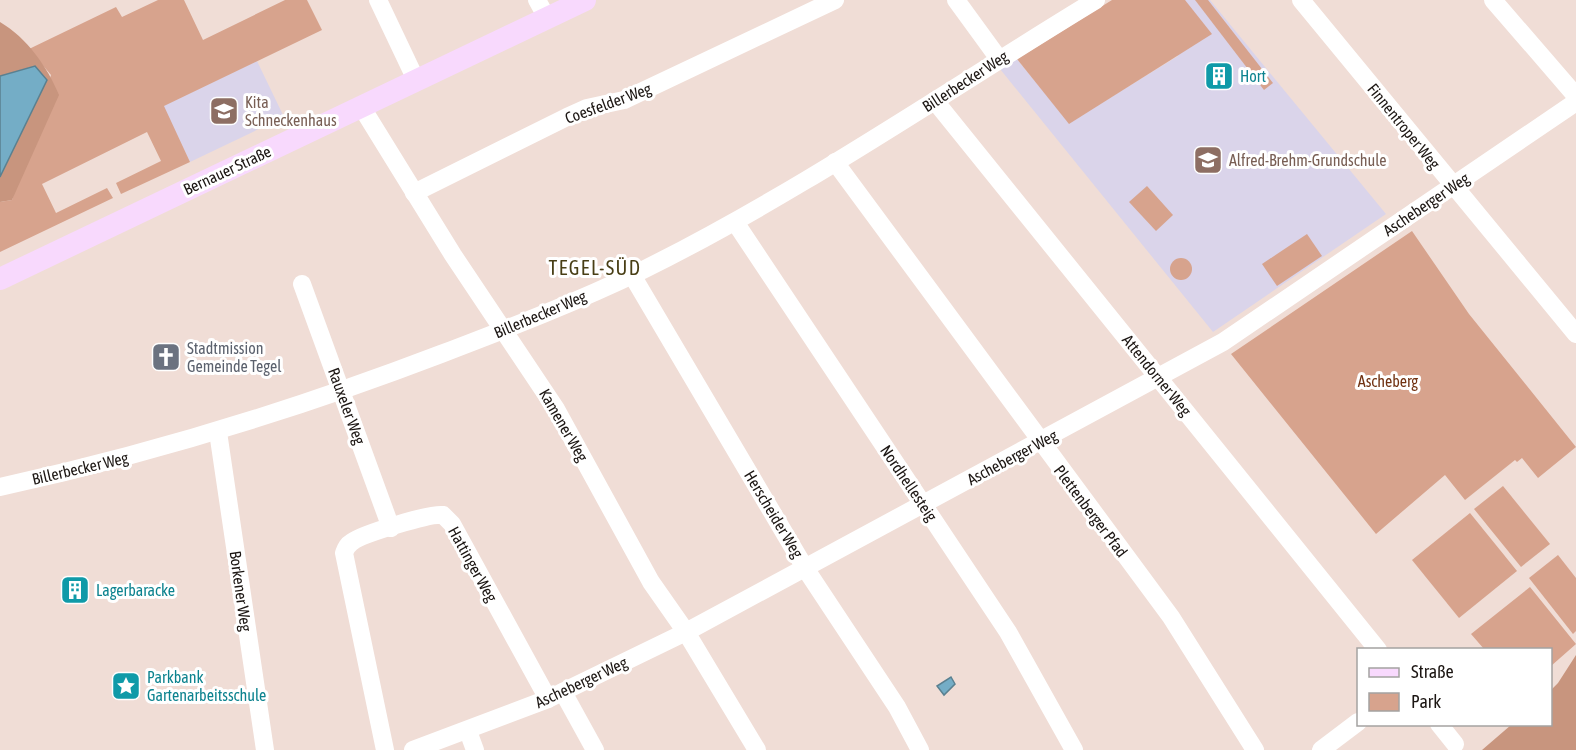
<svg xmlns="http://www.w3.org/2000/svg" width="1576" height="750" font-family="'Asap Condensed',sans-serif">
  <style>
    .education { fill: #dad4ea }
    .green { fill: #d7a38d }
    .forest { fill: #c8957e }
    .water { fill: #74adc6; stroke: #5a8090; stroke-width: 1.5 }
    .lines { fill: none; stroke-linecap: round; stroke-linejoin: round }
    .minor { stroke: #fff; stroke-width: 18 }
    .major { stroke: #f8d9fd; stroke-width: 22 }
    .labels { text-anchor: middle; stroke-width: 6; stroke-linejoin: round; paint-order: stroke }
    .culture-label { font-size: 16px; fill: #0d838f; stroke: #fff; text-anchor: start }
    .street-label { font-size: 16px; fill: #1c1613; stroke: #fff }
    .education-label { font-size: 16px; fill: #785e54; stroke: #fff; text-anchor: start }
    .worship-label { font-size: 16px; fill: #5b616d; stroke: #fff; text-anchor: start }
    .park-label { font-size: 16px; fill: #713212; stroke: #fff }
    .quarter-label { font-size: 20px; letter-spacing: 1.5px; fill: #483e15; stroke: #fff }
  </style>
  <rect width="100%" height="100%" fill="#f0ddd6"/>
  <!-- education -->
  <g class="education">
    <path d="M1132,0H1210L1386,214L1213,332L1000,69L1017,59L1069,123L1178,56Z"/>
    <path d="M257,61L284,117L190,162L163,106Z"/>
  </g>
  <!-- green -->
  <g class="green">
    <path d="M158,0H184L203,40L285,0H307L322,30L164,106L190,162L121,194L116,183L161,161L147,132L42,184L56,213L107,188L113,198L0,252V202L12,200L51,75L29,49L116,7L122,17Z"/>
    <path d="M1112,0H1185L1212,34L1069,124L1017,59Z"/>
    <path d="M1195,0H1208L1273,83L1264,90Z"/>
    <path d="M1147,186L1173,215L1156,231L1129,202Z"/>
    <path d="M1412,231L1469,314L1576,447L1538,478L1522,458L1517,462L1515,460L1465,500L1445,475L1376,534L1231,354Z"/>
    <path d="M1307,234L1322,256L1277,286L1262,264Z"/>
    <circle cx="1181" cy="269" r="11"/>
    <path d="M1503,486L1550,544L1521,567L1474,509Z"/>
    <path d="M1470,513L1517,571L1459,618L1412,560Z"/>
    <path d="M1558,555L1576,578V631L1573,634L1529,578Z"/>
    <path d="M1530,587L1576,644L1551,666L1550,650L1484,649L1471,634Z"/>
  </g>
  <!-- forest -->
  <g class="forest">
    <path d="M0,22C27,38 47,66 59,95L12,200L0,202V177L47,80L35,66L0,76Z"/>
    <path d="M1576,655V750H1482L1511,725L1550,724L1551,690L1558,683Z"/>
  </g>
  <!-- water -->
  <g class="water">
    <path d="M35,66L47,80L0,177V76Z"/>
    <path d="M951,677L955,684L944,695L937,686Z"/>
  </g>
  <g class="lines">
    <!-- minor -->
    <g class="minor">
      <path d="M378,0L416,80"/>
      <path d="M537,0L547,18"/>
      <path d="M956,0L999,59"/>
      <path d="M1301,0L1576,334"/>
      <path d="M1493,0L1576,96"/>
      <path d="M935,101L1378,650"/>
      <path d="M361,106L453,255L556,409L651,582L686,632L757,750"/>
      <path d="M835,162L1171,617L1255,750"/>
      <path d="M414,193L567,117L587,108L624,100L835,0"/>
      <path d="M735,222L1008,632L1074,750"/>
      <path d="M632,275L805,568L897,707L920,750"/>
      <path d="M302,284L391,528"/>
      <path d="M218,432L265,750"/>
      <path d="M0,487C151,454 297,409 441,354C509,328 577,302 643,270C800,192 946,91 1096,0"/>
      <path d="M563,692L595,750"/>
      <path d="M1439,724L1455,744"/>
      <path d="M468,731L475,750"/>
      <path d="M385,750L344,553C346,548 347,545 352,542C362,534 431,513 443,515L452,524L548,699"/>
      <path d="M413,750L548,699L686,632L1223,342L1576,102"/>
      <path d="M1321,750L1358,722"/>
    </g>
    <!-- major -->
    <path class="major" d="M0,279L585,0"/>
  </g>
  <!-- icons -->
  <defs>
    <g id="building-square" transform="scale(1.5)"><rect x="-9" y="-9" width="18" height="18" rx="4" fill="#0f9aa8" stroke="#fff"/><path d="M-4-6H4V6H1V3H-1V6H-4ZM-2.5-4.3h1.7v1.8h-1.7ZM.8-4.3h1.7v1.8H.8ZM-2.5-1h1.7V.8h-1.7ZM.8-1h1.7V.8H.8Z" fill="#fff"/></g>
    <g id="school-square" transform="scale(1.5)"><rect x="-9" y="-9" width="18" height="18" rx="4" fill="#8d6e63" stroke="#fff"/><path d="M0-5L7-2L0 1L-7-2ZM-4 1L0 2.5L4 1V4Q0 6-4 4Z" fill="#fff"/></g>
    <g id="church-square" transform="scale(1.5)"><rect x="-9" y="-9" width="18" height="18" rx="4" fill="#6b7280" stroke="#fff"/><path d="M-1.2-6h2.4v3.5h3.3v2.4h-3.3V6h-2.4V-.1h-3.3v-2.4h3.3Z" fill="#fff"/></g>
    <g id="sight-square" transform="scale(1.5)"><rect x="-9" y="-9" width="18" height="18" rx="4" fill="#0f9aa8" stroke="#fff"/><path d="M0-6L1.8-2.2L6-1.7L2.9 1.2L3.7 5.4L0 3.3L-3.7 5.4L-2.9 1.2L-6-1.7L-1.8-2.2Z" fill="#fff"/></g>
  </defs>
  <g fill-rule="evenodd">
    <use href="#building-square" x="1219" y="76"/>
    <use href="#school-square" x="224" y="111"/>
    <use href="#school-square" x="1208" y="160"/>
    <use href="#church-square" x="166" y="357"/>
    <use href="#building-square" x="75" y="590"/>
    <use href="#sight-square" x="126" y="686"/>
  </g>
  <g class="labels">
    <!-- culture labels -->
    <g class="culture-label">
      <text x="1240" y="82">Hort</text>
      <text x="96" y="596">Lagerbaracke</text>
      <text x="147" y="683">Parkbank<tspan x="147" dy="18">Gartenarbeitsschule</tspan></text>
    </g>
    <!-- street labels -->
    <g class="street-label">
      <text transform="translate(965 81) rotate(-33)" y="6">Billerbecker Weg</text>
      <text transform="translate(608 103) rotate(-20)" y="6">Coesfelder Weg</text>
      <text transform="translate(1404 126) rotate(51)" y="6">Finnentroper Weg</text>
      <text transform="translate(227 170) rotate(-25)" y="6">Bernauer Straße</text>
      <text transform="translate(1426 204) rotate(-34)" y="6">Ascheberger Weg</text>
      <text transform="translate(540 314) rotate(-23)" y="6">Billerbecker Weg</text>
      <text transform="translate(1157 375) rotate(51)" y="6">Attendorner Weg</text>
      <text transform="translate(347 406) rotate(70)" y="6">Rauxeler Weg</text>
      <text transform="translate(564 425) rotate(60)" y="6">Kamener Weg</text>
      <text transform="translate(1012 457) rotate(-28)" y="6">Ascheberger Weg</text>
      <text transform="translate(80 468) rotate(-13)" y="6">Billerbecker Weg</text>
      <text transform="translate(909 483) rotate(56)" y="6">Nordhellesteig</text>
      <text transform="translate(1091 511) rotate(53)" y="6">Plettenberger Pfad</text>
      <text transform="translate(774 514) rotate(59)" y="6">Herscheider Weg</text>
      <text transform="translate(473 564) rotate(61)" y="6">Hattinger Weg</text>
      <text transform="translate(241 591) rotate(82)" y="6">Borkener Weg</text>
      <text transform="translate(581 682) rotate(-25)" y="6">Ascheberger Weg</text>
    </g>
    <!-- education labels -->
    <g class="education-label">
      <text x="245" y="108">Kita<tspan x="245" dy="18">Schneckenhaus</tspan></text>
      <text x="1229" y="166">Alfred-Brehm-Grundschule</text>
    </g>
    <!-- worship labels -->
    <g class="worship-label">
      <text x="187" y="354">Stadtmission<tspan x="187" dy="18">Gemeinde Tegel</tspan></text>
    </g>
    <!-- park labels -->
    <g class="park-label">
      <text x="1388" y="387">Ascheberg</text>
    </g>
    <!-- quarter labels -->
    <g class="quarter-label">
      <text x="595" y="275">TEGEL-SÜD</text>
    </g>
  </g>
  <!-- legend -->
  <rect x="1357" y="648" width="195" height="78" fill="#ffffff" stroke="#a4a2a1" stroke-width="1.5"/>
  <rect x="1369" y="668" width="30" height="9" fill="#f8d9fd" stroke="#a4a2a1" stroke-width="1.5"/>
  <text x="1411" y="678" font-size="18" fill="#1c1613">Straße</text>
  <rect x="1369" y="693" width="30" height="18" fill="#d7a38d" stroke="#a4a2a1" stroke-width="1.5"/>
  <text x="1411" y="708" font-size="18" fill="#1c1613">Park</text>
</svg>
